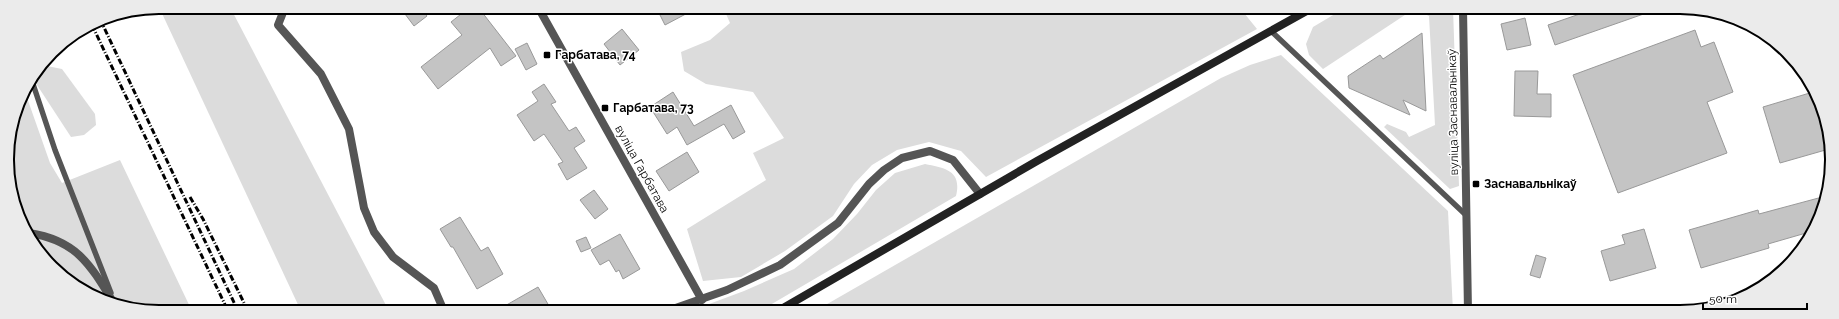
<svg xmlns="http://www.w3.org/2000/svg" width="1839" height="319" font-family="Raleway,sans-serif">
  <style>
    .green { fill: #dcdcdc }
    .building { fill: #c4c4c4; stroke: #999 }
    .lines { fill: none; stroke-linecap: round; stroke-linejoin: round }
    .lane { stroke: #555; stroke-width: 5.5 }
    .street { stroke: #555; stroke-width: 8 }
    .secondary { stroke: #222; stroke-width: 8 }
    .rail { stroke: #000; stroke-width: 3; stroke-dasharray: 6 2 1 2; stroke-linecap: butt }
    .poi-dot { fill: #000; stroke: #fff; stroke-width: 1.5 }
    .labels { text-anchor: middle; stroke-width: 3; stroke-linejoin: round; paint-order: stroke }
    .poi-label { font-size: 12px; font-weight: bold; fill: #000; stroke: #fff; text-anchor: start }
    .street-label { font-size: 12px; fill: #000; stroke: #fff }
    .rim { fill: none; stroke: #000; stroke-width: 2 }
  </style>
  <rect width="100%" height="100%" fill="#fff"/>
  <!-- green -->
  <g class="green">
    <path d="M159,7H230L389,311H301Z"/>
    <path d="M723,7L1240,8L1257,29L986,177L961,151L929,142L897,150L872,165L854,184L833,216L785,251L741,277L703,281L687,229L766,180L753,153L784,138L753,92L706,84L684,71L681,52L710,40L730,23Z"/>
    <path d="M1345,8H1453L1459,186L1450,189L1384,127L1387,124L1406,132L1409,137L1435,125L1429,16L1414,9L1323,69L1309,55L1306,44L1313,27Z"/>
    <path d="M1281,55L1448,211L1453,312L815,311L1221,78L1250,65Z"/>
    <path d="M47,66L62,69L95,114L96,125L84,135L71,137L37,85V74Z"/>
    <path d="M25,92L50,163L62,183L120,160L192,311H140L83,292L45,260L15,209L7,150L19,101Z"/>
    <path d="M925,164C946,168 962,171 956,196L760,311H694L693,310L744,291L794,269L833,239L857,214L876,190L895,173Z"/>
  </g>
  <!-- building -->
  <g class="building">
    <path d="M414,7H420L427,16L414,26L405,14Z"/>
    <path d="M470,7H478L516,56L501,66L490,48L438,89L421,67L462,35L451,22Z"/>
    <path d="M656,7H699L665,25Z"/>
    <path d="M1597,8H1655V10L1555,45L1548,25Z"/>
    <path d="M1525,18L1531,45L1507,50L1501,24Z"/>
    <path d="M622,29L639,50L620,65L604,44Z"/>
    <path d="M1695,30L1701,47L1714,42L1733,92L1707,102L1727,153L1618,193L1573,75Z"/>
    <path d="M1422,33L1426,111L1403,100L1410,115L1349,88L1348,76L1380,55L1383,59Z"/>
    <path d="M527,43L537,64L526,70L515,49Z"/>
    <path d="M1515,71H1538L1537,94H1551V117L1514,116Z"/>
    <path d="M544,84L556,102L551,104L569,131L576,127L585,141L574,148L587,168L567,180L558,164L563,162L544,134L534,141L517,115L538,101L532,92Z"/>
    <path d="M673,92L694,126L731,105L745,132L733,139L724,124L687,145L677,127L667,134L650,107Z"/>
    <path d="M1813,92L1827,120L1829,149L1780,163L1763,107Z"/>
    <path d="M687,152L699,172L669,191L656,171Z"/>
    <path d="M594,190L608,209L595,219L580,200Z"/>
    <path d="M1826,196L1816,227L1813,231L1768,244L1769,248L1701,268L1689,230L1758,210L1759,214Z"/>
    <path d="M460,217L481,251L488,247L503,274L477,289L453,247H451L440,229Z"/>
    <path d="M1644,229L1656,268L1610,281L1601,251L1625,244L1622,235Z"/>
    <path d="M620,234L640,269L623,279L619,270L616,272L609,260L600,265L591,250Z"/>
    <path d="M586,237L591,248L581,252L576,241Z"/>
    <path d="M1536,255L1546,258L1540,278L1530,275Z"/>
    <path d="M538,287L552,311H496Z"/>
  </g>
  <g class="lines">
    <!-- lane -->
    <g class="lane">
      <path d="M1271,31L1467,216"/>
      <path d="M32,81L55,150L111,293"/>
    </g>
    <!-- street -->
    <g class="street">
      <path d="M284,7V10L278,25L321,74L349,129L364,208L374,232L393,257L434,288L444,311"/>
      <path d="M538,7L702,300"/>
      <path d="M1463,8L1468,312"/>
      <path d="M29,233C76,240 90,264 113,302"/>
      <path d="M667,311L727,290L780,265L838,223L869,184L884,170L902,158L930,151L953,160L980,194"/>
    </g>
    <!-- secondary -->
    <path class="secondary" d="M778,311L1037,161L1312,8"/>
    <!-- rail -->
    <g class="rail">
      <path d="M100,19L238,311"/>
      <path d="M92,25L228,311"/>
      <path d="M190,197L203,219L248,311"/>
    </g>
  </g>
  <!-- markers -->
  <g class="poi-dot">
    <rect x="543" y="51" width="8" height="8" rx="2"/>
    <rect x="601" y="104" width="8" height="8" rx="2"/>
    <rect x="1472" y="180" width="8" height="8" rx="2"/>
  </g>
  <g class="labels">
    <!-- poi labels -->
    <g class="poi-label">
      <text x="555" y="59">Гарбатава, 74</text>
      <text x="613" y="112">Гарбатава, 73</text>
      <text x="1484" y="188">Заснавальнікаў</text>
    </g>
    <!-- street labels -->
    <g class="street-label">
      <text transform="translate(1453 112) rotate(-91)" y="4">вуліца Заснавальнікаў</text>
      <text transform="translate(642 169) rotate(61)" y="4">вуліца Гарбатава</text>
    </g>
  </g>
  <!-- crop -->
  <path d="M0 0H1839V319H0ZM159 14H1680A145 145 0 0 1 1825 159V160A145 145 0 0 1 1680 305H159A145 145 0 0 1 14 160V159A145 145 0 0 1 159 14Z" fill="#ebebeb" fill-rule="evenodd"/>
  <path class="rim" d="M159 14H1680A145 145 0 0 1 1825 159V160A145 145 0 0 1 1680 305H159A145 145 0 0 1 14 160V159A145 145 0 0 1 159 14Z"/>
  <!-- scale -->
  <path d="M1703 303v6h104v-6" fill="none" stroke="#000000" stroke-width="2"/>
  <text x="1709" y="303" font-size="12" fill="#000000" stroke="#ffffff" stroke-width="3" paint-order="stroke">50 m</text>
</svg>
